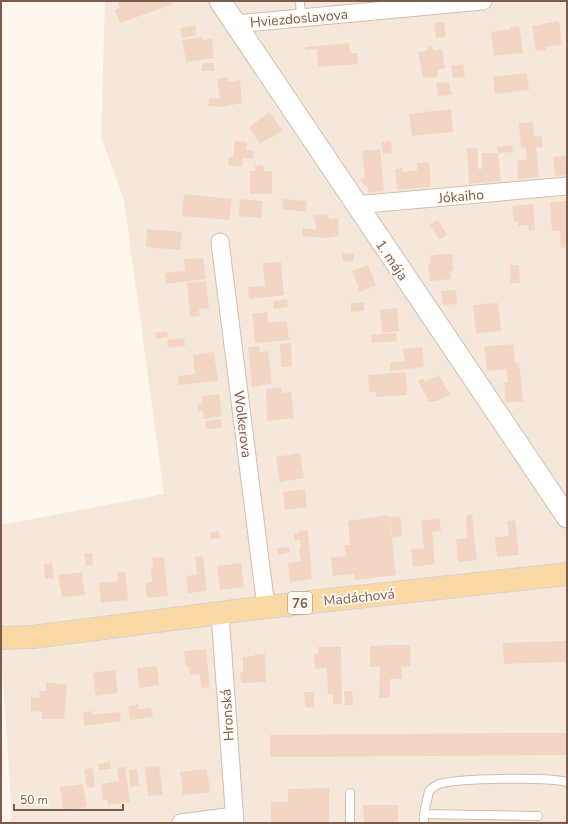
<svg xmlns="http://www.w3.org/2000/svg" width="568" height="824" font-family="'Nunito Sans',sans-serif">
  <style>
    .residential { fill: #f5e8da }
    .building { fill: #f3d5c3 }
    .lines { fill: none; stroke-linecap: round; stroke-linejoin: round }
    .service-casing { stroke: #d1beb0; stroke-width: 10 }
    .minor-casing { stroke: #d1beb0; stroke-width: 19 }
    .tertiary-casing { stroke: #d1beb0; stroke-width: 23 }
    .primary-casing { stroke: #dad1cd; stroke-width: 24 }
    .service { stroke: #fff; stroke-width: 8 }
    .minor { stroke: #fff; stroke-width: 17 }
    .tertiary { stroke: #fff; stroke-width: 21 }
    .primary { stroke: #fbd9a5; stroke-width: 22 }
    .labels { text-anchor: middle; stroke-width: 3.5; stroke-linejoin: round; paint-order: stroke }
    .shield { fill: #fffaf3; stroke: #a28b7f; stroke-width: 1 }
    .shield-label { font-size: 13px; font-weight: bold; fill: #7a5c4d }
    .street-label { font-size: 14px; fill: #7a5c4d; stroke: #fffaf3 }
  </style>
  <rect width="100%" height="100%" fill="#fdf6ec"/>
  <!-- residential -->
  <path class="residential" d="M105,1H567V823H7L12,818L1,649V525L164,494L124,200L101,137Z"/>
  <!-- building -->
  <g class="building">
    <path d="M117,1H172L173,4L120,23L115,10L120,8Z"/>
    <path d="M559,21L562,45L545,47L546,50L536,51L532,26Z"/>
    <path d="M444,22L446,37L436,38L434,24Z"/>
    <path d="M195,25L197,35L182,38L180,28Z"/>
    <path d="M519,26L523,53L494,56L491,32L510,29V27Z"/>
    <path d="M201,37L202,40L212,39L214,58L186,62L182,40Z"/>
    <path d="M349,43L350,53H357L358,64L318,67L317,49L305,50V47Z"/>
    <path d="M430,46L435,51L442,49L445,68L437,70L438,77L423,78L418,52L426,51Z"/>
    <rect x="202" y="63" width="12" height="8"/>
    <path d="M463,64L465,77L453,78L451,66Z"/>
    <path d="M527,73L529,90L495,94L493,77Z"/>
    <path d="M227,77L228,82L240,80L242,103L221,107L208,106L209,98L220,99L217,79Z"/>
    <path d="M449,82L452,95L438,96L436,83Z"/>
    <path d="M451,109L453,132L412,136L409,114Z"/>
    <path d="M270,112L282,131L260,144L249,127Z"/>
    <path d="M533,122L534,137L542,136L543,147L536,148L539,177L518,179L517,161L527,159L525,147L521,148L519,123Z"/>
    <path d="M235,141L247,142L246,150L254,151L253,159L243,158L242,167L228,165L229,157H233Z"/>
    <path d="M391,141L392,153L383,154L381,142Z"/>
    <path d="M512,145L513,152L498,153L497,147Z"/>
    <path d="M467,148H478V169H482V153H498L501,181L469,184Z"/>
    <path d="M380,149L384,191L369,193L366,185H364L361,181V178H365L362,151Z"/>
    <path d="M567,155V175L555,176L553,157Z"/>
    <path d="M429,162L431,187L397,190L395,169L403,168V172L417,170V163Z"/>
    <path d="M261,165L264,167V171H272V194H250V171H255V166Z"/>
    <path d="M184,194L232,199L229,220L182,216Z"/>
    <path d="M240,199L263,201L261,218L239,216Z"/>
    <path d="M283,199L307,201L305,212L282,209Z"/>
    <path d="M566,201L567,247L561,248L560,231H552L550,202Z"/>
    <path d="M533,204L535,230L529,231L528,225L518,226V221L514,222L512,206Z"/>
    <path d="M328,214L329,219L338,218L339,236L327,238L303,236V228L317,230L313,216Z"/>
    <path d="M438,220L447,235L439,240L430,224Z"/>
    <path d="M147,229L182,232L180,250L146,247Z"/>
    <path d="M343,253L354,254L353,262L343,261Z"/>
    <path d="M443,254H452L453,271H450L451,279L430,281L428,265L431,264L430,256Z"/>
    <path d="M203,258L206,279L166,284L165,273L185,271L184,259Z"/>
    <path d="M281,262L284,295L249,299L248,287L265,286L263,263Z"/>
    <path d="M368,265L376,285L360,292L352,271Z"/>
    <path d="M510,265H519L520,283H511Z"/>
    <path d="M206,281L209,308L199,309L200,316L190,317L187,283Z"/>
    <path d="M456,290L457,304L443,305L441,291Z"/>
    <path d="M287,299L288,307L274,309L273,301Z"/>
    <path d="M351,303H364V311L351,312Z"/>
    <path d="M498,303L501,331L476,333L473,305Z"/>
    <path d="M397,308L399,331L382,333L380,310Z"/>
    <path d="M267,312L268,323L287,321L289,340L255,343L252,314Z"/>
    <path d="M167,331L168,337L156,339L155,333Z"/>
    <path d="M396,333L397,341L372,343L371,335Z"/>
    <path d="M184,338L185,346L168,348L167,340Z"/>
    <path d="M291,343L292,366L281,367L280,344Z"/>
    <path d="M513,344L515,363H519L523,401L506,403L504,383L508,382L506,369L487,371L484,347Z"/>
    <path d="M259,346L260,352L268,351L272,384L252,387L248,347Z"/>
    <path d="M422,347L424,367L390,371V363L405,361L403,349Z"/>
    <path d="M214,352L218,381L179,385L178,376L195,374L193,355Z"/>
    <path d="M406,372L407,395L376,397V392H369L368,375Z"/>
    <path d="M439,375L450,395L440,400L429,402L418,381L423,378L425,382Z"/>
    <path d="M281,387V393L291,392L294,418L267,421L266,389Z"/>
    <path d="M219,394L222,416L204,419L203,411H198V404H202V396Z"/>
    <path d="M221,419L222,428L206,429L205,421Z"/>
    <path d="M300,453L304,478L280,482L276,457Z"/>
    <path d="M305,489L307,507L285,510L283,492Z"/>
    <path d="M472,514L477,560L458,562L456,539L467,538L466,515Z"/>
    <path d="M389,515L396,575L355,580L354,574L333,576L331,557L346,556L344,545H350L348,521Z"/>
    <path d="M400,516L402,536L392,537L390,517Z"/>
    <path d="M439,518L441,531L432,532L435,564L413,567L411,549L424,548L421,521Z"/>
    <path d="M515,520L519,555L497,557L495,537L509,536L507,521Z"/>
    <path d="M308,530L312,579L290,582L288,563L301,561L299,549L301,548L300,540L295,541L294,534L299,533V531Z"/>
    <path d="M219,531L220,538L211,539L210,532Z"/>
    <path d="M289,547V553L278,555L277,548Z"/>
    <path d="M84,553H92L93,565L86,566Z"/>
    <path d="M203,556L207,591L188,593L186,576L197,575L195,557Z"/>
    <path d="M164,557L168,596L147,598L145,583L152,582L151,568H153L152,558Z"/>
    <path d="M52,563L54,578L45,579L44,564Z"/>
    <path d="M241,563L244,587L220,590L217,566Z"/>
    <path d="M82,572L85,595L62,597L58,575Z"/>
    <path d="M125,572L128,600L101,603L99,583L118,581L117,573Z"/>
    <path d="M567,641V662L504,664L503,643Z"/>
    <path d="M390,645H410L411,666L401,667L402,679H390V697L379,698L380,667H370V646Z"/>
    <path d="M318,647H341L342,704H333V694H328L327,668L315,669L314,654H318Z"/>
    <path d="M206,649L210,687L201,688L200,674L190,675L189,667H186L184,651Z"/>
    <path d="M255,654H265L266,682L241,683L240,672H243V657L255,656Z"/>
    <path d="M157,666L159,685L139,688L137,668Z"/>
    <path d="M115,670L118,693L96,696L93,673Z"/>
    <path d="M46,682L67,685L64,719H42V712L31,711V697L40,698L39,691H46Z"/>
    <path d="M344,691H352L353,705H345Z"/>
    <path d="M304,692H314V707L305,708Z"/>
    <path d="M138,704V709L151,708L153,717L130,720L128,706Z"/>
    <path d="M92,711V715L120,712L121,721L84,726L83,713Z"/>
    <path d="M523,733H566V755L270,757V735Z"/>
    <path d="M110,762L111,769L99,770L98,764Z"/>
    <path d="M159,766L163,795L148,796L145,768Z"/>
    <path d="M125,767L130,802L108,805L107,800H103L101,784L119,781L117,768Z"/>
    <path d="M93,768L95,787L87,788L84,769Z"/>
    <path d="M137,769L139,785L130,787L129,770Z"/>
    <path d="M207,769L210,792L183,795L180,772Z"/>
    <path d="M83,784L87,807L63,811L60,787Z"/>
    <path d="M329,788V823H271V802H288V789Z"/>
    <path d="M363,805H398V823H364Z"/>
    <path d="M567,821V823H511V822Z"/>
  </g>
  <g class="lines">
    <!-- service casing -->
    <g class="service-casing">
      <g id="service">
        <path d="M300,1L301,18"/>
        <path d="M350,793V823"/>
        <path d="M424,814L538,816"/>
        <path d="M424,823V814L429,791C432,788 435,786 439,784C458,778 548,777 567,782"/>
      </g>
    </g>
    <!-- minor casing -->
    <g class="minor-casing">
      <g id="minor">
        <path d="M235,24L483,1"/>
        <path d="M355,205L567,186"/>
        <path d="M220,242L266,607"/>
        <path d="M220,613L235,823"/>
        <path d="M181,823L234,816"/>
      </g>
    </g>
    <!-- tertiary casing -->
    <g class="tertiary-casing">
      <path id="tertiary" d="M220,1L567,517"/>
    </g>
    <!-- primary casing -->
    <g class="primary-casing">
      <path id="primary" d="M1,638L33,637L266,607L567,574"/>
    </g>
    <!-- service -->
    <use href="#service" class="service"/>
    <!-- minor -->
    <use href="#minor" class="minor"/>
    <!-- tertiary -->
    <use href="#tertiary" class="tertiary"/>
    <!-- primary -->
    <use href="#primary" class="primary"/>
  </g>
  <g class="labels">
    <!-- shield labels -->
    <rect class="shield" x="288" y="592" width="24" height="22" rx="3"/>
    <g class="shield-label">
      <text x="300" y="608">76</text>
    </g>
    <!-- street labels -->
    <g class="street-label">
      <text transform="translate(299 18) rotate(-5)" y="5">Hviezdoslavova</text>
      <text transform="translate(461 196) rotate(-5)" y="5">Jókaiho</text>
      <text transform="translate(392 260) rotate(56)" y="5">1. mája</text>
      <text transform="translate(243 424) rotate(83)" y="5">Wolkerova</text>
      <text transform="translate(359 597) rotate(-6)" y="5">Madáchová</text>
      <text transform="translate(227 715) rotate(-94)" y="5">Hronská</text>
    </g>
  </g>
  <!-- border -->
  <rect width="568" height="824" fill="none" stroke="#7a5c4d" stroke-width="4"/>
  <!-- scale -->
  <path d="M14 804v6h109v-6" fill="none" stroke="#7a5c4d" stroke-width="2"/>
  <text x="20" y="804" font-size="12" fill="#7a5c4d" stroke="#fffaf3" stroke-width="3" paint-order="stroke">50 m</text>
</svg>
